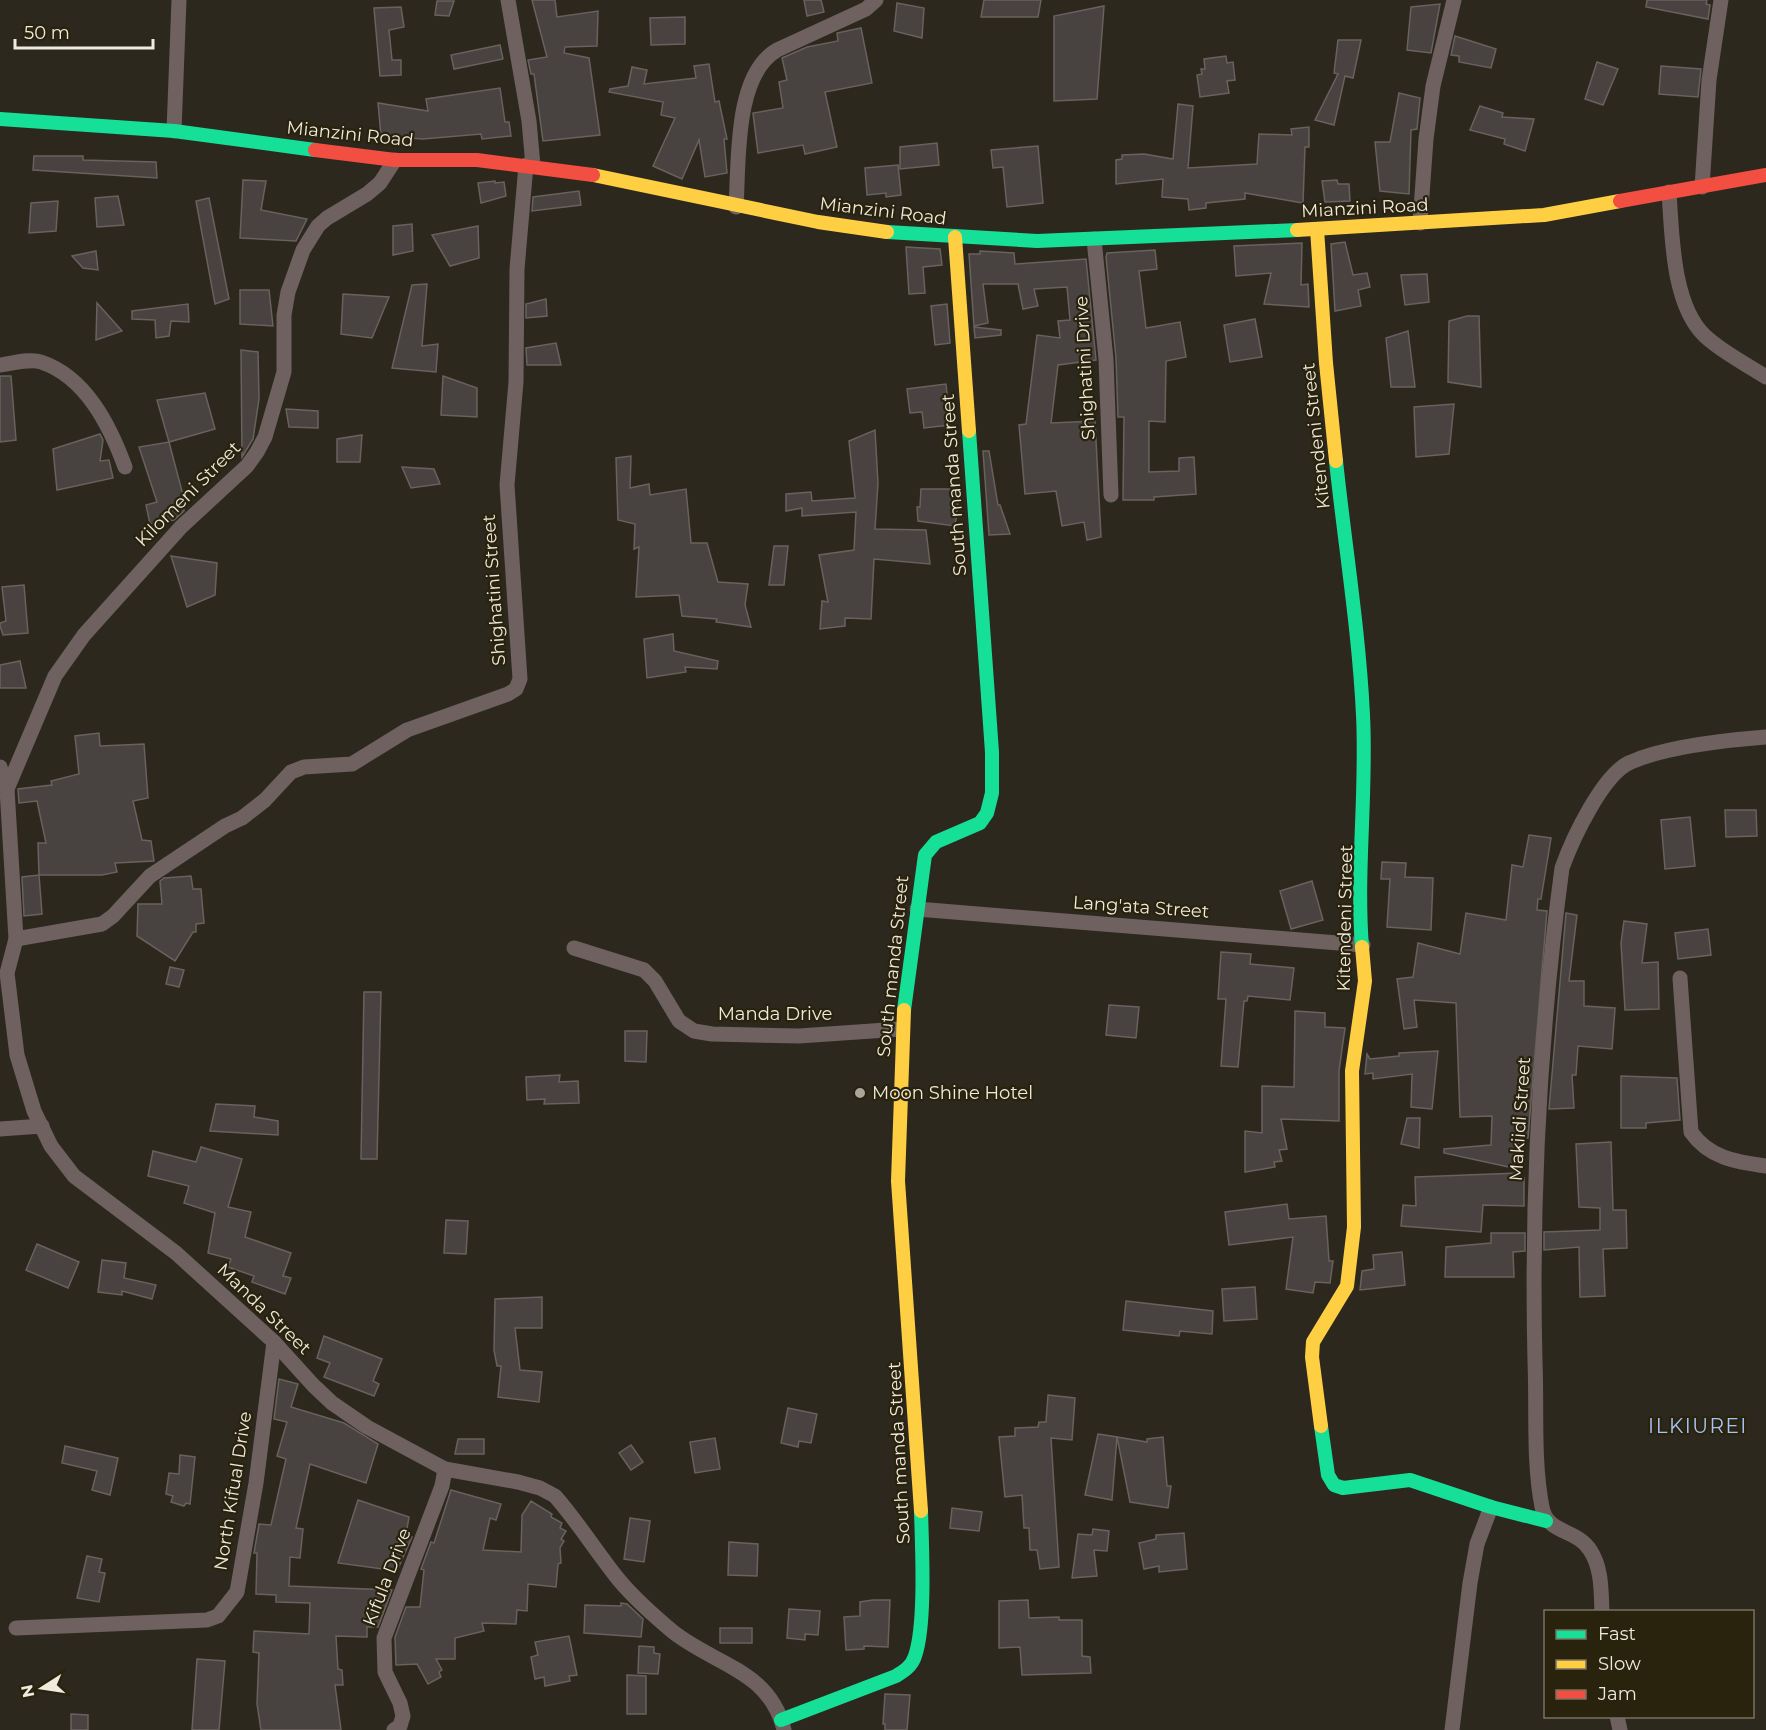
<svg xmlns="http://www.w3.org/2000/svg" width="1766" height="1730" font-family="Montserrat,sans-serif">
  <style>
    .building { fill: #484240; stroke: #68615e; stroke-width: 1.5 }
    .lines { fill: none; stroke-linecap: round; stroke-linejoin: round }
    .street { stroke: #6e615f; stroke-width: 15 }
    .fast { stroke: #16e098; stroke-width: 14 }
    .slow { stroke: #ffcf43; stroke-width: 14 }
    .jam { stroke: #f24e42; stroke-width: 14 }
    .poi-dot { fill: #aaa69a; stroke: #29220d; stroke-width: 2 }
    .labels { text-anchor: middle; stroke-width: 4.5; stroke-linejoin: round; paint-order: stroke }
    .street-label { font-size: 18px; fill: #eeeadd; stroke: #29220d }
    .poi-label { font-size: 18px; fill: #eeeadd; stroke: #29220d; text-anchor: start }
    .neighbourhood-label { font-size: 20px; letter-spacing: 1.5px; fill: #a4c4f6; stroke: #29220d }
  </style>
  <rect width="100%" height="100%" fill="#2d281d"/>
  <!-- building -->
  <g class="building">
    <path d="M532,0H555L557,17L598,11L597,46L565,47L564,53L589,58L600,135L543,141L534,74H531L528,60L547,57Z"/>
    <path d="M804,0H821L824,12L807,16Z"/>
    <path d="M984,0H1041L1038,17H981Z"/>
    <path d="M1647,0H1707L1706,4L1710,5L1708,19L1646,7Z"/>
    <path d="M437,1H454L449,16L435,15Z"/>
    <path d="M897,3L924,8L922,38L894,31Z"/>
    <path d="M1440,4L1431,53L1407,50L1411,7Z"/>
    <path d="M1104,6L1097,99L1054,101V16Z"/>
    <path d="M401,7L404,27L389,30L392,60H401V75L380,76L374,8Z"/>
    <path d="M685,17V44L651,45L650,18Z"/>
    <path d="M861,28L872,83L825,92L837,147L805,154L803,145L758,153L753,113L783,108L779,82L787,80L782,58L807,47L838,41L837,33Z"/>
    <path d="M1455,36L1496,49L1491,68L1459,62V56L1451,55Z"/>
    <path d="M1338,40H1361L1353,78L1345,76L1334,125L1315,120L1338,74L1334,73Z"/>
    <path d="M500,45L503,59L454,69L451,55Z"/>
    <path d="M1226,56L1227,63L1233,62L1235,80L1227,81L1229,93L1200,97L1197,75L1202,74L1201,69H1205L1204,59Z"/>
    <path d="M1597,62L1618,69L1603,105L1585,99Z"/>
    <path d="M709,64L715,102L719,101L727,139H724L727,173L705,177L699,140L682,179L653,166L675,118L661,115L663,102L609,92L610,89L628,86L632,67L647,70L644,84L696,78L694,66Z"/>
    <path d="M1661,66L1701,69L1698,97L1659,94Z"/>
    <path d="M500,88L505,122H509L511,136L482,139L481,134L423,139L381,136L378,103L428,111L426,99Z"/>
    <path d="M1399,93L1420,98L1417,129L1411,130L1409,194L1380,191L1375,142H1390Z"/>
    <path d="M1178,104L1193,106L1188,168L1257,164L1259,134L1292,135L1291,129L1309,127V147H1305L1303,203L1245,193V199L1206,203V208L1189,210L1188,199L1162,197L1163,179L1116,184V160L1122,159V155L1144,154L1173,159Z"/>
    <path d="M1480,106L1503,113L1502,117L1534,119L1525,151L1504,144L1505,139L1470,130Z"/>
    <path d="M937,143L939,165L900,169V147Z"/>
    <path d="M1038,146L1043,203L1007,207L1003,167L993,168L991,150Z"/>
    <path d="M34,156H83V160L156,162L157,178L33,170Z"/>
    <path d="M898,165L901,195L886,197V193L867,195L865,168Z"/>
    <path d="M243,180L266,181L261,210L307,219L296,241L240,238Z"/>
    <path d="M1337,180L1338,184H1349L1350,201L1325,202L1322,181Z"/>
    <path d="M495,181V183L504,182L506,196L481,203L478,183Z"/>
    <path d="M579,191L581,205L532,211L533,197Z"/>
    <path d="M118,196L124,225L97,227L95,198Z"/>
    <path d="M209,198L229,299L215,304L196,201Z"/>
    <path d="M58,201L56,231L29,233L31,203Z"/>
    <path d="M412,224L413,251L393,255V226Z"/>
    <path d="M478,226L479,258L450,266L432,235Z"/>
    <path d="M1345,242L1353,275L1367,273L1370,287L1358,290L1361,306L1335,311L1331,244Z"/>
    <path d="M1302,243L1301,285L1308,284L1309,307L1264,304L1271,273L1236,276L1234,246Z"/>
    <path d="M906,247L940,249L942,265L923,267L925,293L909,294Z"/>
    <path d="M1155,250L1157,269L1139,271L1146,328L1180,322L1186,357L1166,361L1165,422L1149,421V472L1179,471V458L1194,457L1196,494L1154,497V500H1123L1124,417H1118L1116,358L1106,257L1107,253Z"/>
    <path d="M96,251L98,270L83,268L72,256Z"/>
    <path d="M980,251L1014,253L1015,264L1086,259L1096,360L1058,365L1051,423L1095,421L1101,537L1087,540L1084,522L1062,526L1056,491L1025,494L1019,425L1026,424L1037,335L1060,338L1058,321L1070,320L1067,287L1034,289L1038,306L1023,309L1018,284H983L988,323L974,326L969,254H980Z"/>
    <path d="M1427,274L1429,302L1405,305L1401,275Z"/>
    <path d="M427,284L422,346L438,344L436,372L392,368L412,285Z"/>
    <path d="M240,290H269L273,326L240,324Z"/>
    <path d="M343,294L389,297L372,338L341,334Z"/>
    <path d="M546,299L547,316L526,318V304Z"/>
    <path d="M97,303L122,331L96,340Z"/>
    <path d="M188,304L189,322L171,321L169,336L156,338L155,320L132,319V311Z"/>
    <path d="M947,304L950,343L935,345L931,306Z"/>
    <path d="M1467,316H1479L1481,387L1448,382L1449,321Z"/>
    <path d="M1255,319L1262,357L1230,362L1224,325Z"/>
    <path d="M974,327L1001,330V335L975,338Z"/>
    <path d="M1408,331L1415,387H1391L1386,338Z"/>
    <path d="M556,343L561,365H527L526,348Z"/>
    <path d="M241,350L258,352L259,399L253,439L242,457Z"/>
    <path d="M0,376H11L16,440L0,442Z"/>
    <path d="M443,376L477,388V417L441,415Z"/>
    <path d="M946,384L950,425L924,428L922,412L910,413L907,389Z"/>
    <path d="M205,393L215,429L169,442L157,400Z"/>
    <path d="M1454,404L1449,454L1416,457L1414,407Z"/>
    <path d="M286,409L318,411V428L289,427Z"/>
    <path d="M875,430L878,483L875,529L926,530L930,564L874,559L871,619L845,618V626L820,629L822,601L828,602L819,555L854,550L856,512L802,516V508L786,511V494L811,492L812,501L855,498L849,441Z"/>
    <path d="M100,434L103,440L100,461L109,460L113,478L57,490L53,449Z"/>
    <path d="M362,435L360,462H337V439Z"/>
    <path d="M169,442L183,495L184,511L174,520L150,524L146,505L157,502L139,447Z"/>
    <path d="M983,451H989L998,505H1000L1010,534L989,535Z"/>
    <path d="M631,456L630,488L649,484L650,495L686,489L691,543H707L718,582L748,584L745,605L751,627L716,622L717,619L682,616L679,595L636,597L639,547L634,549L635,524L618,520L616,458Z"/>
    <path d="M402,467L434,469L440,484L411,488Z"/>
    <path d="M921,489H960L955,526L918,521L917,507H920Z"/>
    <path d="M774,546H788L784,585H769Z"/>
    <path d="M171,556L217,563L215,595L187,607Z"/>
    <path d="M24,585L28,633L3,635L0,626V623L6,621L2,587Z"/>
    <path d="M673,634L674,651L718,661L717,669L685,667L686,672L647,678L644,639Z"/>
    <path d="M20,661L26,688H0V665Z"/>
    <path d="M99,733L100,746L144,744L148,798L133,801L142,840L151,841L154,861L115,863L117,872L102,875H39L38,843H46L37,801L19,803L18,789L52,785L51,781L79,774L75,736Z"/>
    <path d="M1725,810H1756L1757,836L1726,837Z"/>
    <path d="M1690,817L1695,866L1665,869L1661,820Z"/>
    <path d="M1529,835L1551,838L1541,899H1538L1537,910L1547,911L1528,1138L1518,1137V1169L1444,1153V1149L1491,1145L1492,1116L1460,1117L1456,1003L1414,1000L1417,1027L1404,1029L1397,979L1413,977L1418,943L1460,954L1466,913L1506,920L1512,865L1523,867Z"/>
    <path d="M1382,862L1406,863L1405,877L1433,878L1431,930L1387,927L1390,879H1381Z"/>
    <path d="M39,875L42,914L24,916L22,877Z"/>
    <path d="M191,876L193,889H201L204,923L196,924V932H193L175,961L137,936L138,904H162L160,881L164,878Z"/>
    <path d="M1312,881L1323,920L1291,929L1280,891Z"/>
    <path d="M1566,913L1577,915L1569,981H1584V1006L1615,1008L1612,1049L1578,1046L1576,1075H1572L1574,1108L1549,1109Z"/>
    <path d="M1624,921L1647,924L1642,963L1658,962L1659,1009L1625,1010L1621,943Z"/>
    <path d="M1708,929L1711,955L1678,959L1675,933Z"/>
    <path d="M1221,952L1251,954L1250,964L1294,968L1290,1000L1248,996L1247,1001H1244L1238,1067L1221,1066L1226,999H1218Z"/>
    <path d="M170,967L184,970L179,987L166,984Z"/>
    <path d="M364,992H381L377,1159H361Z"/>
    <path d="M1109,1005L1139,1007L1136,1038L1106,1035Z"/>
    <path d="M1295,1011L1325,1013V1027L1345,1028L1339,1071V1121L1281,1119L1287,1149L1279,1150L1282,1161L1274,1162L1275,1167L1245,1172V1131L1262,1133V1086L1294,1087Z"/>
    <path d="M625,1031H647L646,1062L625,1061Z"/>
    <path d="M1438,1051L1432,1109L1411,1107L1412,1074L1373,1079V1073L1365,1074L1367,1054L1370,1059L1399,1056V1053Z"/>
    <path d="M560,1075L559,1082L578,1081L579,1103L544,1104L545,1099L527,1100L526,1077Z"/>
    <path d="M1621,1076L1677,1078L1680,1120L1646,1123V1128H1621Z"/>
    <path d="M216,1104L255,1106L254,1117L278,1121V1135L210,1131Z"/>
    <path d="M1407,1118H1420L1419,1148L1401,1144Z"/>
    <path d="M1611,1142L1613,1210H1626L1627,1248L1603,1249L1605,1296L1580,1297L1579,1247L1544,1250V1232L1600,1230V1208L1579,1207L1576,1144Z"/>
    <path d="M201,1147L242,1159L228,1207L251,1212L245,1237L291,1253L283,1276L291,1278L285,1294L252,1282L254,1276L228,1267L231,1259L208,1253L215,1213L184,1203L189,1186L148,1176L153,1151L196,1162Z"/>
    <path d="M1518,1173V1177L1524,1178V1206L1483,1205L1481,1232L1401,1226L1403,1205L1416,1206L1415,1177Z"/>
    <path d="M1287,1204L1289,1219L1326,1216L1329,1261H1333L1330,1283L1315,1282L1313,1293L1286,1289L1293,1237L1229,1245L1225,1212Z"/>
    <path d="M446,1220L468,1221L466,1254L444,1253Z"/>
    <path d="M1491,1233H1525V1251L1513,1252L1514,1277H1445L1446,1247L1491,1243Z"/>
    <path d="M37,1244L79,1262L68,1288L26,1270Z"/>
    <path d="M1402,1252L1405,1285L1360,1290L1362,1271L1374,1269L1373,1255Z"/>
    <path d="M102,1260L126,1263L124,1278L156,1285L152,1299L122,1291V1295L98,1292Z"/>
    <path d="M1255,1287L1257,1319L1224,1321L1222,1289Z"/>
    <path d="M542,1297V1328H515L520,1370L542,1372L539,1402L498,1397L501,1366H497L494,1350L495,1299Z"/>
    <path d="M1126,1301L1213,1311L1212,1334L1180,1331L1179,1336L1123,1330Z"/>
    <path d="M324,1336L382,1359L373,1381L379,1384L374,1396L324,1377L330,1363L317,1358Z"/>
    <path d="M279,1379L298,1384L291,1407L344,1423L378,1444L366,1483L310,1464L296,1528L303,1529L300,1558L290,1557L289,1586L392,1590L378,1627H367V1637L336,1636L338,1669L342,1670L343,1685H335L341,1730H261L257,1704L259,1653L253,1652L254,1631L309,1634L310,1603L276,1602V1595L256,1594L257,1553H254L259,1524L271,1525L286,1459L277,1456L287,1422L274,1419Z"/>
    <path d="M1048,1395L1075,1398L1072,1440L1051,1438L1059,1567L1040,1569L1037,1550H1030L1029,1528H1024L1022,1495L1005,1497L999,1437L1015,1436V1428L1038,1427L1039,1422H1046Z"/>
    <path d="M788,1408L817,1414L811,1443L799,1441L798,1447L781,1443Z"/>
    <path d="M1098,1434L1117,1437L1112,1500L1085,1495Z"/>
    <path d="M1117,1437L1147,1442V1439L1163,1437L1167,1486H1171L1168,1508L1130,1502Z"/>
    <path d="M715,1438L720,1469L695,1473L690,1442Z"/>
    <path d="M458,1439H484V1454H455Z"/>
    <path d="M631,1445L643,1462L631,1470L619,1453Z"/>
    <path d="M65,1446L118,1458L110,1495L92,1490L97,1471L62,1463Z"/>
    <path d="M180,1455L195,1457L190,1504L186,1503L184,1506L171,1502L173,1496L166,1494L169,1473L179,1474Z"/>
    <path d="M451,1490L501,1504L496,1520L490,1518L483,1550L521,1552L522,1515L531,1501L552,1514L551,1517L562,1523L560,1528L566,1531L561,1539L564,1541L560,1548L561,1563L558,1564L556,1587L528,1584L527,1611L517,1610L516,1624L482,1623L484,1631L455,1638V1659H436L442,1670L439,1672L441,1677L428,1684L417,1664L396,1665L395,1637L406,1607H420L424,1570L421,1569L431,1542L434,1543Z"/>
    <path d="M358,1500L409,1517L406,1535L412,1537L397,1571L338,1563Z"/>
    <path d="M952,1508L982,1512L979,1531L950,1528Z"/>
    <path d="M630,1518L650,1521L644,1562L624,1559Z"/>
    <path d="M1093,1529L1109,1531L1107,1551L1094,1550L1097,1576L1072,1578L1078,1534L1092,1535Z"/>
    <path d="M1184,1533L1187,1569L1159,1572V1566L1144,1569L1139,1543L1156,1539V1535Z"/>
    <path d="M729,1542L758,1544L757,1576L728,1575Z"/>
    <path d="M87,1556L102,1559L99,1572L105,1573L99,1602L77,1598Z"/>
    <path d="M873,1600H890L888,1647L864,1646V1649L846,1650L844,1617L860,1616V1602Z"/>
    <path d="M1028,1600L1029,1618L1059,1617V1620H1082V1656L1090,1657L1091,1673L1022,1675L1020,1647L999,1648V1601Z"/>
    <path d="M621,1603L627,1604L643,1619L641,1637L584,1633L585,1605L621,1606Z"/>
    <path d="M789,1609L820,1611L818,1635L805,1634V1640L787,1638Z"/>
    <rect x="720" y="1628" width="32" height="15"/>
    <path d="M569,1636L577,1675L569,1676L570,1681L545,1686L544,1677L535,1679L531,1657L538,1655L535,1642Z"/>
    <path d="M639,1646L654,1647V1653L660,1654L658,1674L638,1673Z"/>
    <path d="M197,1659L225,1661L219,1730H192Z"/>
    <path d="M627,1675L646,1676V1714H627Z"/>
    <path d="M885,1694L910,1695L907,1730H885V1724H883Z"/>
    <path d="M71,1714L88,1715V1730H71Z"/>
  </g>
  <g class="lines">
    <!-- street -->
    <g class="street">
      <path d="M508,0L529,121L533,166"/>
      <path d="M174,131L179,0"/>
      <path d="M1702,187L1709,80L1721,0"/>
      <path d="M1669,192C1672,234 1672,305 1705,336C1722,352 1746,364 1766,377"/>
      <path d="M736,207C739,162 734,75 777,50L866,9L876,0"/>
      <path d="M1420,223L1426,139L1433,86L1454,0"/>
      <path d="M1094,239L1106,359L1111,495"/>
      <path d="M0,365C11,364 30,358 41,362C86,377 110,426 125,467"/>
      <path d="M0,767L7,789L16,939L7,973L17,1055L34,1111L51,1146L74,1176L176,1253L274,1342L313,1385L332,1403L367,1427L445,1469L518,1482L540,1488L555,1496C578,1522 597,1553 619,1580C634,1598 653,1615 672,1631C714,1665 770,1670 784,1730"/>
      <path d="M7,789L55,676L84,635L181,527L247,466L257,452L265,437L284,372V315L288,292L303,250L318,226L327,218L367,194L380,183L395,160"/>
      <path d="M917,909L1363,945"/>
      <path d="M16,939L102,924L113,916L150,876L225,826L242,818L265,800L291,772L304,767L352,764L407,730L508,694L516,689L520,679L507,485L516,382L517,269L526,165"/>
      <path d="M574,948L644,970L655,981L679,1021L694,1031L712,1034L799,1036L901,1029"/>
      <path d="M1680,978L1691,1132C1709,1158 1736,1162 1766,1166"/>
      <path d="M0,1129L42,1126"/>
      <path d="M1602,1612C1601,1591 1602,1568 1590,1550C1577,1529 1547,1534 1542,1507C1533,1461 1537,1409 1535,1362C1531,1197 1540,1031 1562,868C1572,840 1603,773 1631,762C1665,747 1728,740 1766,737"/>
      <path d="M16,1628L207,1620L218,1616L237,1592L256,1483L274,1342"/>
      <path d="M1617,1716L1620,1730"/>
      <path d="M394,1730L400,1726L403,1716L400,1703L385,1672L384,1638L442,1486L445,1469"/>
      <path d="M1452,1730L1470,1583L1477,1544L1491,1507"/>
    </g>
    <!-- fast -->
    <g class="fast">
      <path d="M0,119L174,131L315,150"/>
      <path d="M887,232L1037,241L1297,230"/>
      <path d="M1336,461C1345,546 1359,631 1363,715C1367,793 1356,870 1362,947"/>
      <path d="M904,1010L925,855L936,842L980,823L987,813L992,793V752L969,431"/>
      <path d="M1321,1426L1328,1475L1334,1485L1343,1488L1410,1480L1491,1507L1546,1521"/>
      <path d="M781,1720L896,1676C904,1671 912,1666 915,1656C926,1624 922,1547 921,1511"/>
    </g>
    <!-- slow -->
    <g class="slow">
      <path d="M593,175L818,222L887,232"/>
      <path d="M1317,229L1326,363L1336,461"/>
      <path d="M1297,230L1544,215L1620,201"/>
      <path d="M955,237L969,431"/>
      <path d="M904,1010L898,1181L921,1511"/>
      <path d="M1321,1426L1312,1357L1313,1342L1347,1286L1354,1227L1352,1071L1365,981L1362,947"/>
    </g>
    <!-- jam -->
    <g class="jam">
      <path d="M315,150L395,160H477L593,175"/>
      <path d="M1620,201L1766,175"/>
    </g>
  </g>
  <!-- markers -->
  <circle class="poi-dot" cx="860" cy="1093" r="6"/>
  <g class="labels">
    <!-- street labels -->
    <g class="street-label">
      <text transform="translate(350 134) rotate(6)" y="6">Mianzini Road</text>
      <text transform="translate(1365 208) rotate(-3)" y="6">Mianzini Road</text>
      <text transform="translate(883 211) rotate(7)" y="6">Mianzini Road</text>
      <text transform="translate(1085 368) rotate(-93)" y="6">Shighatini Drive</text>
      <text transform="translate(1316 436) rotate(-96)" y="6">Kitendeni Street</text>
      <text transform="translate(954 485) rotate(-94)" y="6">South manda Street</text>
      <text transform="translate(188 494) rotate(-45)" y="6">Kilomeni Street</text>
      <text transform="translate(494 590) rotate(-94)" y="6">Shighatini Street</text>
      <text transform="translate(1141 907) rotate(4)" y="6">Lang'ata Street</text>
      <text transform="translate(1345 918) rotate(-89)" y="6">Kitendeni Street</text>
      <text transform="translate(893 966) rotate(-84)" y="6">South manda Street</text>
      <text x="775" y="1020">Manda Drive</text>
      <text transform="translate(1520 1119) rotate(-86)" y="6">Makiidi Street</text>
      <text transform="translate(264 1309) rotate(44)" y="6">Manda Street</text>
      <text transform="translate(899 1453) rotate(-93)" y="6">South manda Street</text>
      <text transform="translate(233 1491) rotate(-81)" y="6">North Kifual Drive</text>
      <text transform="translate(387 1577) rotate(-69)" y="6">Kifula Drive</text>
    </g>
    <!-- poi labels -->
    <g class="poi-label">
      <text x="872" y="1099">Moon Shine Hotel</text>
    </g>
    <!-- neighbourhood labels -->
    <g class="neighbourhood-label">
      <text x="1698" y="1433">ILKIUREI</text>
    </g>
  </g>
  <!-- legend -->
  <rect x="1544" y="1610" width="210" height="108" fill="#29220d" stroke="#787260" stroke-width="1.5"/>
  <rect x="1556" y="1630" width="30" height="9" fill="#16e098" stroke="#787260" stroke-width="1.5"/>
  <text x="1598" y="1640" font-size="18" fill="#eeeadd">Fast</text>
  <rect x="1556" y="1660" width="30" height="9" fill="#ffcf43" stroke="#787260" stroke-width="1.5"/>
  <text x="1598" y="1670" font-size="18" fill="#eeeadd">Slow</text>
  <rect x="1556" y="1690" width="30" height="9" fill="#f24e42" stroke="#787260" stroke-width="1.5"/>
  <text x="1598" y="1700" font-size="18" fill="#eeeadd">Jam</text>
  <!-- north arrow -->
  <g transform="translate(42 1688) rotate(258)" stroke="#29220d" stroke-width="4.5" paint-order="stroke">
  <path d="M0-4.5L10 22L0 15L-10 22Z" fill="#eeeadd"/>
  <text y="-9" font-size="16" font-weight="bold" text-anchor="middle" fill="#eeeadd">N</text>
  </g>
  <!-- scale -->
  <path d="M15 39v9h138v-9" fill="none" stroke="#eeeadd" stroke-width="3"/>
  <text x="24" y="39" font-size="18" fill="#eeeadd" stroke="#29220d" stroke-width="4.5" paint-order="stroke">50 m</text>
</svg>
